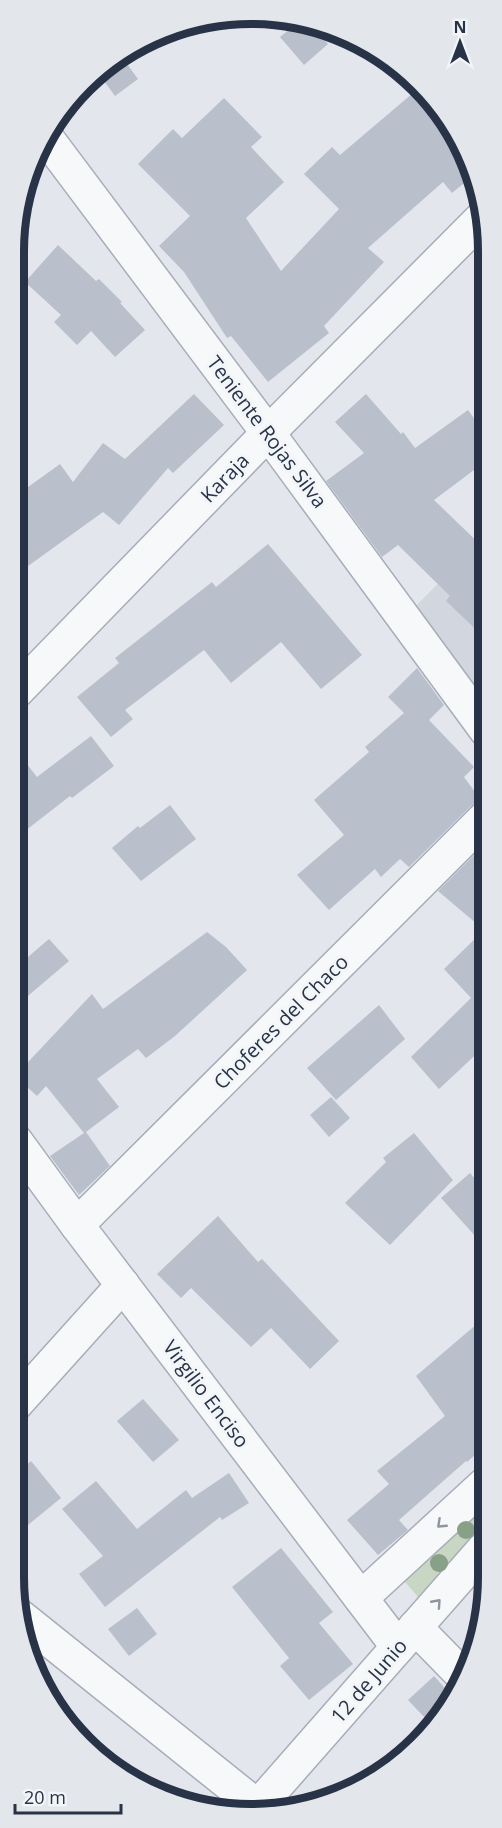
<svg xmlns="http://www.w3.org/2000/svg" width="502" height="1828" font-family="'Open Sans',sans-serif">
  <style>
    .built { fill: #d1d6df }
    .green { fill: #c8d7c3 }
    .building { fill: #bac0cb }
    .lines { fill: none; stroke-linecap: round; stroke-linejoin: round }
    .minor-casing { stroke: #a7adb8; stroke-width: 36 }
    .minor { stroke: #f7f8fa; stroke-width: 33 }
    .tree { fill: #889f88 }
    .oneway { stroke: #9096a0 }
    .labels { text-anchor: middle; stroke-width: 6; stroke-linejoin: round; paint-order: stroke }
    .street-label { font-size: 20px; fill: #293347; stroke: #f3f6f9 }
    .rim { fill: none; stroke: #293347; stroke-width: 8 }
  </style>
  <rect width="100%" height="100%" fill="#e3e7ed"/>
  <!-- built -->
  <path class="built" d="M486,535V714L409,613Z"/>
  <!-- green -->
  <path class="green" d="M484,1503V1527L426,1598L420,1599L404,1581Z"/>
  <!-- building -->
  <g class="building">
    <path d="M301,20L310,23L328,44L304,65L280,37Z"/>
    <path d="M119,53L138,79L115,96L99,74Z"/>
    <path d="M420,87L429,94L470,160L474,175L452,193L443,182L368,248L384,262L324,326L329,333L268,382L231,336L227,338L184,272L159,246L190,216L138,164L173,129L182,138L224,98L262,137L251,147L284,182L246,218L281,271L339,209L304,174L332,147L340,155Z"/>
    <path d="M58,245L96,281L99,279L122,302L120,303L145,330L115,357L91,331L77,345L54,322L61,315L25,282Z"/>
    <path d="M194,394L224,425L173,473L168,468L119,525L103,512L17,574V495L60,464L73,482L103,443L125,459Z"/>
    <path d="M366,394L401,434L403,432L415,448L468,410L486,435V461L434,500L486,550V639L446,601L450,596L398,545L382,557L326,481L364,453L335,422Z"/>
    <path d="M268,544L362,655L321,689L281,642L231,683L204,650L125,710L133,719L111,737L77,697L119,663L115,658L212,582L216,587Z"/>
    <path d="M417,668L444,705L429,720L474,767L464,777L481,800L472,805L409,867L400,859L381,877L375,869L329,910L297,875L344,835L314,800L369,752L365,747L404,713L388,697Z"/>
    <path d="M91,736L114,766L72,798L70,796L16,838V750L37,777Z"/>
    <path d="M170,805L196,839L141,881L112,848L138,826L140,828Z"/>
    <path d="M485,844V1046L439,1089L411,1057L471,998L444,969L484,930L438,891Z"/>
    <path d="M207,932L226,947L247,970L175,1036L146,1058L138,1049L97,1079L119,1107L86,1132L110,1166L79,1195L50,1156L84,1133L46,1086L37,1096L15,1076L92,994L103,1009Z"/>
    <path d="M49,939L69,961L15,1007V968Z"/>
    <path d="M379,1005L405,1039L336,1100L307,1068Z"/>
    <path d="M331,1097L350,1118L329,1137L310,1115Z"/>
    <path d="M414,1133L453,1180L390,1245L345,1203L386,1162L383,1158Z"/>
    <path d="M470,1173L485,1190V1247L441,1198Z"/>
    <path d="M218,1216L258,1262L262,1259L339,1341L310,1369L271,1328L251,1347L191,1288L181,1298L157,1274Z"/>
    <path d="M485,1317L484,1447L467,1462L466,1461L399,1520L408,1530L378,1555L347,1520L389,1484L377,1471L445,1416L416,1376Z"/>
    <path d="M143,1399L179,1440L153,1462L117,1421Z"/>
    <path d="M31,1461L61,1498L28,1525L14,1508V1476Z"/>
    <path d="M229,1473L249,1503L222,1520L220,1517L105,1607L79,1574L103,1556L62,1509L96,1481L137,1529L186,1490L192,1498Z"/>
    <path d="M281,1548L333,1612L319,1623L353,1664L309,1700L280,1666L289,1658L232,1587Z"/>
    <path d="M137,1608L157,1634L129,1656L108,1629Z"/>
    <path d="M434,1676L454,1698L428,1721L408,1700Z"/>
  </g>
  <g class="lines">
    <!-- minor casing -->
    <g class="minor-casing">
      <g id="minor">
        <path d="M46,137L268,433L486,730"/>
        <path d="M16,692L268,433L485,215"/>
        <path d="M15,1140L77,1225L398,1647"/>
        <path d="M77,1225L485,818"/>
        <path d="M14,1406L123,1285"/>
        <path d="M361,1598L484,1485"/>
        <path d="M21,1617L258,1807"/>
        <path d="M415,1627L464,1677"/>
        <path d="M253,1812L484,1549"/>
      </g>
    </g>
    <!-- minor -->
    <use href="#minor" class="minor"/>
  </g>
  <!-- trees -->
  <g class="tree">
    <circle cx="466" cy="1530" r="9"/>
    <circle cx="439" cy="1563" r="9"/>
  </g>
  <!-- one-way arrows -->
  <defs><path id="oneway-chevron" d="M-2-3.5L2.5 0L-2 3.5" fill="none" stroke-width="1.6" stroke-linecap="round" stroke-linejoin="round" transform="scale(1.5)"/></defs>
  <g class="oneway">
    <use href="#oneway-chevron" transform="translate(441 1524) rotate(137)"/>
    <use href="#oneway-chevron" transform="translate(437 1603) rotate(-48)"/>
  </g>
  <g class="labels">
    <!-- street labels -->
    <g class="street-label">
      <text transform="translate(267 432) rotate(53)" y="7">Teniente Rojas Silva</text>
      <text transform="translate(225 478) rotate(-46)" y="7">Karaja</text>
      <text transform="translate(281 1022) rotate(-45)" y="7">Choferes del Chaco</text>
      <text transform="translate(206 1394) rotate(53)" y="7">Virgilio Enciso</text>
      <text transform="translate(369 1681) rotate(-49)" y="7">12 de Junio</text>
    </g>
  </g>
  <!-- crop -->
  <path d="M0 0H502V1828H0ZM251 24H251A227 227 0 0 1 478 251V1577A227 227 0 0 1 251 1804H251A227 227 0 0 1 24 1577V251A227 227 0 0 1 251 24Z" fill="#e3e6eb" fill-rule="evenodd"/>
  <path class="rim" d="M251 24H251A227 227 0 0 1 478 251V1577A227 227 0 0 1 251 1804H251A227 227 0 0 1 24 1577V251A227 227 0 0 1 251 24Z"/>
  <!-- north arrow -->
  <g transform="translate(460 42)" stroke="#f3f6f9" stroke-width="4.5" paint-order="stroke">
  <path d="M0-4.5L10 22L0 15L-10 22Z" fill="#293347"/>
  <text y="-9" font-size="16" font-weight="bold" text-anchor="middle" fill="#293347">N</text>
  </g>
  <!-- scale -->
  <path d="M15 1804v9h106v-9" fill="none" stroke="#293347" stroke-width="3"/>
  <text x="24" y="1804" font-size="18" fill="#293347" stroke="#f3f6f9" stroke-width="4.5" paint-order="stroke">20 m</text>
</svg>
